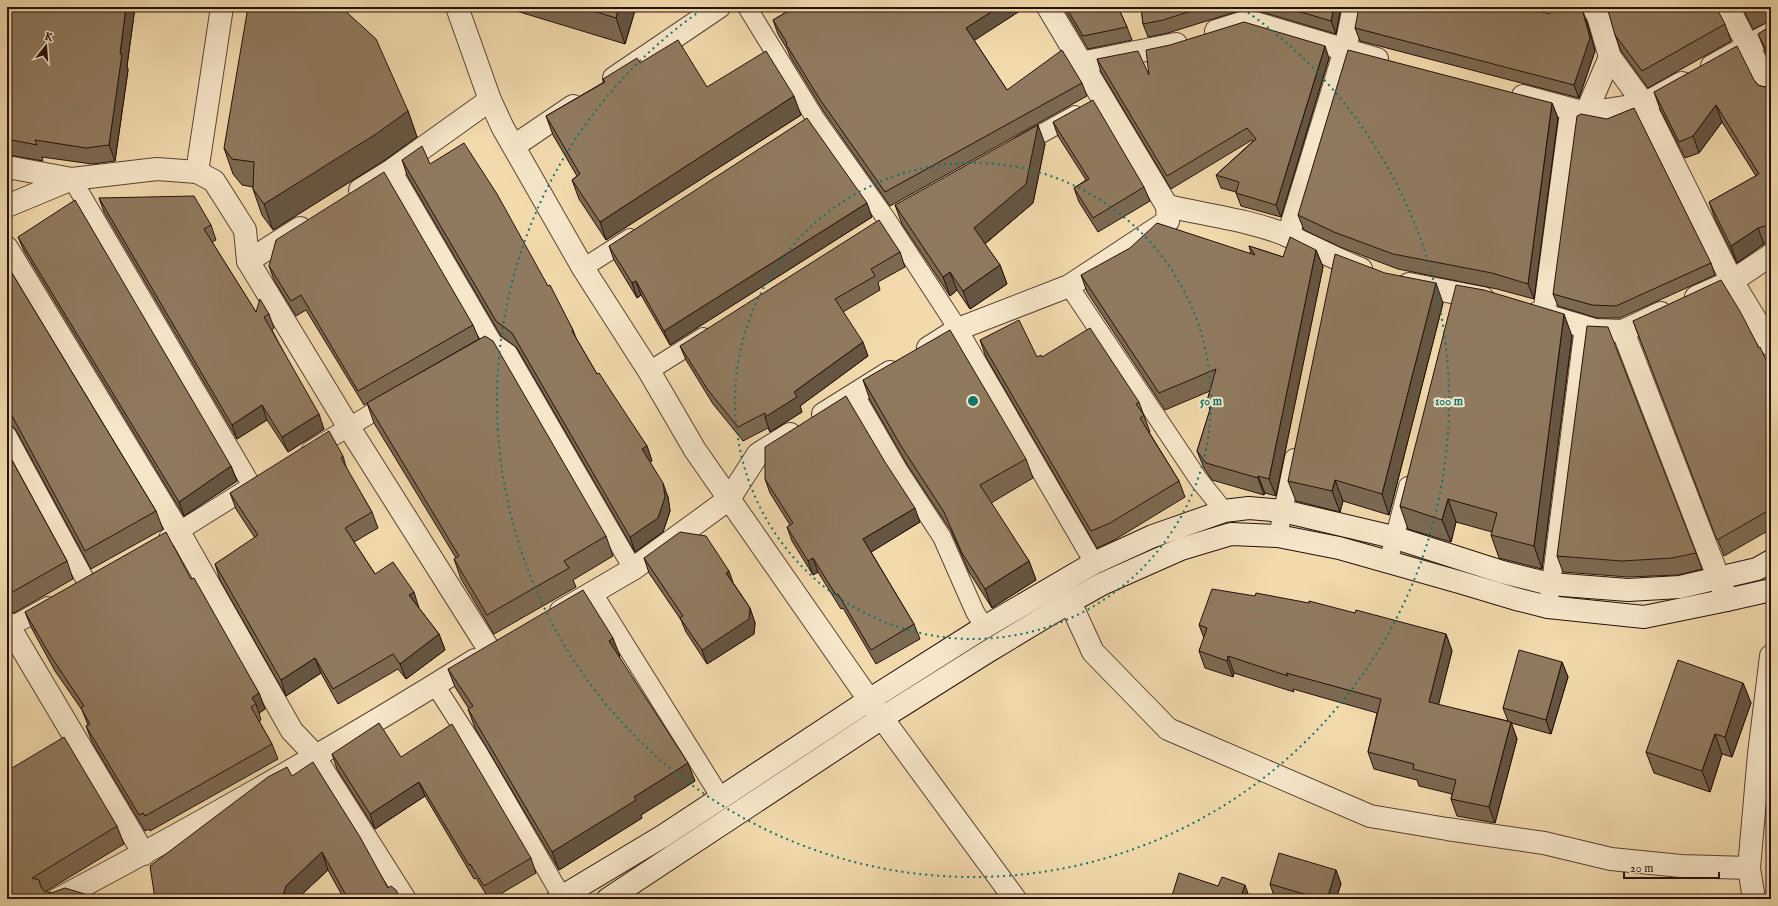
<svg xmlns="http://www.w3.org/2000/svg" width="1778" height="906" font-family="'IM FELL English',serif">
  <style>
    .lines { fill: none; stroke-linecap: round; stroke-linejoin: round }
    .service-casing { stroke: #584333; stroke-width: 20 }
    .minor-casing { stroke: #584333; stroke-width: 24 }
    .tertiary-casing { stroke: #584333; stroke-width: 24 }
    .secondary-casing { stroke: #25110a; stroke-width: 24 }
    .service { stroke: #f7e7ca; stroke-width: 18 }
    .minor { stroke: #f7e7ca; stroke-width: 22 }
    .tertiary { stroke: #f7e7ca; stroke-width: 22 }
    .secondary { stroke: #f7e7ca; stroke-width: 22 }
    .wall { fill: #7c6952; stroke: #25110a }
    .shaded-wall { fill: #655542; stroke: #25110a }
    .building { fill: #907a5f; stroke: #25110a }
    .ring { fill: none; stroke: #0f766e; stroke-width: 2; stroke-dasharray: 2 4 }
    .centre { fill: #0f766e; stroke: #f7e7ca; stroke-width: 2 }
    .ring-label { font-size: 12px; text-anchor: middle; font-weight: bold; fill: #0f766e; stroke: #f7e7ca; stroke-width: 4; stroke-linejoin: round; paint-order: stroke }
  </style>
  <rect width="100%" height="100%" fill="#f2daad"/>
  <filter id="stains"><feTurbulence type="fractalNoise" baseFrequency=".005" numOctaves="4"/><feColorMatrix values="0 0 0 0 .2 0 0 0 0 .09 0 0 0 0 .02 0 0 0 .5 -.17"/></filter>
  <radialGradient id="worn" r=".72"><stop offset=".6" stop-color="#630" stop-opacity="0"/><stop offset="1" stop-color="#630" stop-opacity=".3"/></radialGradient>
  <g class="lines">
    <!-- service casing -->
    <g class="service-casing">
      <g id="service">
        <path d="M747,7L815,118L887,220L958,329L1094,563"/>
        <path d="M1021,145L1075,115"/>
        <path d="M392,170L493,343L508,353L633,569"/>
        <path d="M72,179L252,486"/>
        <path d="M583,268L630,238"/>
        <path d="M1069,286L1199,480L1224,511"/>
        <path d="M649,371L703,337"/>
        <path d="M855,395L899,471L942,537L975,612L985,628"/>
        <path d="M7,435L87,583"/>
        <path d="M311,450L392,401"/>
        <path d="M1278,536L1294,458"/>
        <path d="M168,538L253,485"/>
        <path d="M1388,563L1408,486"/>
        <path d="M593,593L721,798"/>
        <path d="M1548,607L1584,327"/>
        <path d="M10,627L48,606"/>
        <path d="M435,685L478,752L562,897"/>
        <path d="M317,757L407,899"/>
      </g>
    </g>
    <!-- minor casing -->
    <g class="minor-casing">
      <g id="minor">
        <path d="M1048,7L1167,206"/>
        <path d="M1592,7L1598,16L1610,57L1644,104L1732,281L1771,345"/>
        <path d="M1728,7L1771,91"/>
        <path d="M1216,31L1248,21L1377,59"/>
        <path d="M1081,63L1176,44"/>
        <path d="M1712,66L1771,33"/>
        <path d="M614,78L719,7"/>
        <path d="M1523,96L1586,113L1644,104L1682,83"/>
        <path d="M514,146L573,106"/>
        <path d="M7,167L72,179"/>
        <path d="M197,172L222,7"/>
        <path d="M360,190L392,170L490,100"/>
        <path d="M7,206L72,179L157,169L197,172L214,181L245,230L248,261L348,426L490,651"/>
        <path d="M1288,236L1345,50L1354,7"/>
        <path d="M7,248L179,532L292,731L317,757"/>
        <path d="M248,261L300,228"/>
        <path d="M1409,284L1483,298"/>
        <path d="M1696,297L1732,281L1771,255"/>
        <path d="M1538,313L1595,330L1623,331L1661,313"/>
        <path d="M1544,315L1570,120L1586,113L1610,57"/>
        <path d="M1623,331L1727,600"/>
        <path d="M928,348L958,329L1069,286L1168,221L1167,206C1207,215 1250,220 1289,236C1314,247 1335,259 1361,269"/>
        <path d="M823,414L890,372"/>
        <path d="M1070,602L1093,652L1168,729L1370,816L1447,829L1544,843L1611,859L1681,866L1749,868"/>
        <path d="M561,611L633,569L729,499L758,454L790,434"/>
        <path d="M7,623L144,854"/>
        <path d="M882,718L1015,899"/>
        <path d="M58,899C200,824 339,745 475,660"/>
        <path d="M1754,899L1749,868L1759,754L1771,656"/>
      </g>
    </g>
    <!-- tertiary casing -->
    <g class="tertiary-casing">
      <path id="tertiary" d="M457,7L490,100L503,128L583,268L649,371L695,450L879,714"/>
    </g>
    <!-- secondary casing -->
    <g class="secondary-casing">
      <g id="secondary">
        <path d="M558,899L663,836L869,700L978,631L1094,563L1153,536L1224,511L1249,508L1283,511L1393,537L1502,572L1550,584L1628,590L1680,587L1757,569L1771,561"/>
        <path d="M608,899L882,718L987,652L1070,602L1102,584L1181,549L1231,534L1278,536L1339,548L1459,582L1516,599L1548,607L1644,617L1727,600L1771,590"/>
      </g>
    </g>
    <!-- service -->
    <use href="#service" class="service"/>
    <!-- minor -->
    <use href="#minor" class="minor"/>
    <!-- tertiary -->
    <use href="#tertiary" class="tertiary"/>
    <!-- secondary -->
    <use href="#secondary" class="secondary"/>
  </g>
  <!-- wall -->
  <g class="wall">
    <path d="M7,7H135L127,66L128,70L115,161L92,164L42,157L43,161L9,155H7Z"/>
    <path d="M512,7H636L625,44L513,10Z"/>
    <path d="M795,7H1026L974,40L1007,90L1082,83L1087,96L890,206L824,112L791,58L787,49L778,34L773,20Z"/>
    <path d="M1063,7H1118L1127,27L1132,40L1088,49Z"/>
    <path d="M1141,7H1341L1336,34L1252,9H1245L1168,33L1148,37L1143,24Z"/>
    <path d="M1742,7H1771V21L1753,29Z"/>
    <path d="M1549,14L1587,22L1595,51L1579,98L1360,41L1355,28Z"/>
    <path d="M1725,24L1731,41L1648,88L1621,51L1615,35Z"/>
    <path d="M1771,26V64L1765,51L1758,34Z"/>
    <path d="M1329,58L1281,217L1241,206L1236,193V192L1221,188L1216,175L1253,141L1252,140L1171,189L1101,72L1097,59L1149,75Z"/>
    <path d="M640,63L707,87L801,115L606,240L579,199L572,180L577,176L553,135L546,116L604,82L603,79Z"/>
    <path d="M1754,80L1758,85L1764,87L1771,85V243L1764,244L1737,263L1715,219L1709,202L1756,176L1722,122L1699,153L1685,158L1660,109L1654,92Z"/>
    <path d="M1552,103L1558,118L1534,299L1497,289L1398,269L1340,247L1304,230L1298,215Z"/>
    <path d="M408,111L417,137L385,160L273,230L262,215L253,189V187L242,185L233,174L224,148Z"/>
    <path d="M1053,122L1144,187L1150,201L1098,232L1079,202L1074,188L1086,180L1058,136Z"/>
    <path d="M1045,144L1033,203L985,244L1000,265L1007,284L970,309L957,290L950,296L902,224L895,205Z"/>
    <path d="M402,160L430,164L548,286L573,330L576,338L597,374L647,446L652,461L650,462L668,497L670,511L663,532L635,552L517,348L501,336L407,175Z"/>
    <path d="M99,198L211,225L216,240L212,242L256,312L269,314L274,328L272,330L324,429L288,452L267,420L237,439L104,212Z"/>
    <path d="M872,217L670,345L641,295L637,298L614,260L609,246Z"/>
    <path d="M18,237L231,466L237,481L184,516L24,251Z"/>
    <path d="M1249,246L1283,257L1316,250L1323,267L1276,496L1265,493L1264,495L1212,480L1204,468L1197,451L1210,410L1207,401L1210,391L1165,410L1087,292L1081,275L1251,253Z"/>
    <path d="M900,252L905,267L878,282L880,290L843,312L868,356L800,406L802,412L770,432L768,428L743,441L713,404L686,360L680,346Z"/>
    <path d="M1711,263L1715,275L1620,318H1597L1558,306L1553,294Z"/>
    <path d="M7,265L156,511L163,529L91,569L16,430L12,426L7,425Z"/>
    <path d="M269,266L473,325L479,339L364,405L306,310L296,316L274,280Z"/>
    <path d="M1443,303L1389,515L1343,501L1340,512L1296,501L1288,481Z"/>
    <path d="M1633,321L1759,348L1770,368L1771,367V529L1724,556Z"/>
    <path d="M1572,336L1542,569L1499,558L1491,535L1492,532L1456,522L1451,542L1408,529L1400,506Z"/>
    <path d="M980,340L1037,357H1042L1139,402L1150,432H1149L1179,481L1185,497L1116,539L1097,548L986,357Z"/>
    <path d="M863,380L1026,459L1033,478L991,503L1029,561L1036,580L992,608L969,572L951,531L908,466L870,400Z"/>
    <path d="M367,403L606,536L613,556L573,580L576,587L494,634L461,579L454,559L456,558L374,423Z"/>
    <path d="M7,451L67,561L73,579L14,613L7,611Z"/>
    <path d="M343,456L347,470L372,512L378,528L354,542L375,574L419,608L439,634L445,650L406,679L398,669L338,704L321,673L286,696L220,580L215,564L255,538L236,509L230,493Z"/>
    <path d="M765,479L920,522L871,552L914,624L920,639L876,664L843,608L841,609L818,572L813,575L792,541L787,527L790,525L770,493Z"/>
    <path d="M1696,553L1702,569L1678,575L1628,577L1563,572L1557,556Z"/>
    <path d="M644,558L734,584L750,608L755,623L754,634L707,664L686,632L681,620L649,573Z"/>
    <path d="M191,579L259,693L265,709L259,713L261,720L259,721L272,744L278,759L150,831L149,829L145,831L92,742L86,726L88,725L82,710L55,671L31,627L25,612Z"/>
    <path d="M1355,613L1446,634L1452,651L1438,705L1508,721L1503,708L1562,662L1568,677L1551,734L1511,723L1517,739L1495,823L1457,816L1451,799L1452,794L1419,786L1417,780L1374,769L1368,752L1377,713L1293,689L1294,692L1234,673L1233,677L1205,668L1199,651L1204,638L1199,625Z"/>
    <path d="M620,656L619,657L695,781L641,815L642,818L559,870L475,728L468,709H469L455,687L448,669Z"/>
    <path d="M1743,683L1751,703L1732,757L1722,754L1710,792L1654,773L1646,752Z"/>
    <path d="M332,754L401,757L531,858L536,873L492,899H489L476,878L474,879L425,796L375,829L337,769Z"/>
    <path d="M7,771L117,826L124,844L45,892L51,893L7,899Z"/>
    <path d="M292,776L388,888L401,899H344L328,870L297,899H155Z"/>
    <path d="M1336,870L1341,884L1336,899H1275L1270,884Z"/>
  </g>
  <!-- shaded-wall -->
  <g class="shaded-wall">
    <path d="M126,7H135L127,66L128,70L115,161L109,145L120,54Z"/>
    <path d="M619,7H636L625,44L616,18Z"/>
    <path d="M999,7H1026L972,42L966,28Z"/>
    <path d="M1334,7H1341L1336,34L1331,21Z"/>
    <path d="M1582,9L1587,22L1595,51L1579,98L1574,85Z"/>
    <path d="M1325,46L1329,58L1281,217L1276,205Z"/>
    <path d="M794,96L801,115L606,240L600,222Z"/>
    <path d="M1552,103L1558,118L1534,299L1528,284Z"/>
    <path d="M1716,105L1722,122L1699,153L1693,136Z"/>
    <path d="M408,111L417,137L385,160L273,230L264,204Z"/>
    <path d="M1038,125L1045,144L1033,203L981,247L974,228Z"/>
    <path d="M867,203L872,217L670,345L664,331Z"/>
    <path d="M1758,228L1764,244L1737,263L1731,246Z"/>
    <path d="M1316,250L1323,267L1276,496L1269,479Z"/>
    <path d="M1000,265L1007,284L970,309L963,291Z"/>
    <path d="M950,272L957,290L950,296L943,277Z"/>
    <path d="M636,281L641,295L637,298L632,283Z"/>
    <path d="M1436,283L1443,303L1389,515L1382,494Z"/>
    <path d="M1564,314L1572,336L1542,569L1534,546Z"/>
    <path d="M863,342L868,356L800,406L802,412L770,432L765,417L794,392Z"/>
    <path d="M262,405L267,420L237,439L232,425Z"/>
    <path d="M319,414L324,429L288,452L282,437Z"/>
    <path d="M647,446L652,461L648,464L642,449Z"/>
    <path d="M231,466L237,481L184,516L179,502Z"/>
    <path d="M1258,476L1265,493L1264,495L1258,478Z"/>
    <path d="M1335,480L1343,501L1340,512L1332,491Z"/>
    <path d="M663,483L668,497L670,511L663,532L635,552L630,537Z"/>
    <path d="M1448,499L1456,522L1451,542L1442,520Z"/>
    <path d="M915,508L920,522L868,554L863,539Z"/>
    <path d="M813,558L818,572L813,575L808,561Z"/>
    <path d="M1029,561L1036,580L992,608L985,589Z"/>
    <path d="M729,571L734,585L726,573Z"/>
    <path d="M414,592L419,608L409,595Z"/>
    <path d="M750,608L755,623L754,634L707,664L702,650Z"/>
    <path d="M439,634L445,650L406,679L400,664Z"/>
    <path d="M1446,634L1452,651L1435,719L1429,702Z"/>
    <path d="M613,638L620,656L615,659L609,641Z"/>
    <path d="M1228,656L1234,673L1233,677L1227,661Z"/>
    <path d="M315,658L321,673L286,696L281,680Z"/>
    <path d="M1562,662L1568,677L1551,734L1546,720Z"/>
    <path d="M1743,683L1751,703L1732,757L1725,737Z"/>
    <path d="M259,693L265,709L259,713L256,704L252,698Z"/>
    <path d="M1511,722L1517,739L1495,823L1489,807Z"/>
    <path d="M1715,734L1722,754L1710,792L1702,771Z"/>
    <path d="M688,763L695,781L641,815L642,818L559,870L552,852L634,797Z"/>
    <path d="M419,782L425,796L375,829L370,814Z"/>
    <path d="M322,852L328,870L297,899H282L286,886Z"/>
    <path d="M1336,870L1341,884L1336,899H1327Z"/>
    <path d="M1245,885L1250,899H1240Z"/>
  </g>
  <!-- building -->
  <g class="building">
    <path d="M7,7H126L120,54H122L109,145L86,148L35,140L37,145L7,139Z"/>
    <path d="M248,7H341L376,39L408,111L376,134L264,204L253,189L254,162L232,159L224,148Z"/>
    <path d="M580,7H619L616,18Z"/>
    <path d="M795,7H999L966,28L1007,90L1062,50L1082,83L885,192L819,98L786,44L787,43L773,20Z"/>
    <path d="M1066,7H1118L1127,27L1083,36Z"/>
    <path d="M1141,7H1204L1163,20L1143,24Z"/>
    <path d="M1284,7H1334L1331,21Z"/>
    <path d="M1359,7H1526L1549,14L1552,7H1576L1582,9L1590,38L1574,85L1355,28Z"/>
    <path d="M1607,7H1716L1725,24L1642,71L1615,35Z"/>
    <path d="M1745,7H1758L1747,12Z"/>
    <path d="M1244,22L1325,46L1276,205L1236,193L1239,182L1216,175L1256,139L1247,128L1167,176L1097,59L1138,51L1149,75L1146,50L1170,45Z"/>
    <path d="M1771,26V59L1758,34Z"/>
    <path d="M678,40L707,87L766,51L794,96L600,222L572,180L580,174L546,116L605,82L603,79L637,58L640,63Z"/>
    <path d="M1737,46L1754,80L1758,85L1764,87L1771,85V228L1765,226L1758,228L1731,246L1709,202L1759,174L1716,105L1693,136L1679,142L1654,92Z"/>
    <path d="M1348,50L1552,103L1528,284L1492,273L1393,254L1334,232L1298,215Z"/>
    <path d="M1093,100L1144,187L1093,218L1074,188L1089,179L1053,122Z"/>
    <path d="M1634,108L1711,263L1616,306L1592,305L1553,294L1577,116L1581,114L1607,119Z"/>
    <path d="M807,118L867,203L664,331L636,281L632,283L609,246Z"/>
    <path d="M1038,125L1026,184L974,228L1000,265L963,291L950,272L943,277L895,205Z"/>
    <path d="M464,143L497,194L548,286L550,285L573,330L572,331L597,374L599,373L647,446L642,449L663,483L665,497L658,518L630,537L512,333L496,321L402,160L422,146L430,164Z"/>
    <path d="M384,172L473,325L358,391L301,295L291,301L269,266L276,240Z"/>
    <path d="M194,196L211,225L204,229L256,312L260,299L269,314L264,317L319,414L282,437L262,405L232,425L99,198Z"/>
    <path d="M75,200L231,466L179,502L18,237Z"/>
    <path d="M879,220L900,252L871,269L875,276L835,299L863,342L794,392L797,397L765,417V413L738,427L708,390L680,346Z"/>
    <path d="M1157,223L1255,255L1249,246L1283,257L1290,237L1316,250L1269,479L1258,476V478L1206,463L1197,451L1212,403L1207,401L1216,369L1159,393L1081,275L1130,248Z"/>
    <path d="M1335,254L1385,273L1436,283L1382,494L1335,480L1332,491L1288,481Z"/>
    <path d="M7,265L156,511L85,551L10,412L7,409Z"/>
    <path d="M1721,280L1741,313L1759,348L1760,347L1770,368L1771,367V509L1717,540L1633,321Z"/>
    <path d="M1456,285L1484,290L1564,314L1534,546L1491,535L1497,513L1448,499L1442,520L1400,506Z"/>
    <path d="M1019,320L1037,357L1041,355L1042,357L1090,328L1139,402L1136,404L1144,415L1140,418L1179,481L1110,523L1091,531L980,340Z"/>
    <path d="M1587,326L1608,327L1696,553L1672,558L1622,561L1557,556Z"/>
    <path d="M950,330L1026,459L980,485L1029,561L985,589L962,553L944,512L901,446L863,380Z"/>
    <path d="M485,336L493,341L606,536L564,561L569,568L487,615L454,559L459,556L367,403Z"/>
    <path d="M846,396L885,462L915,508L863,539L914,624L871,650L838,594L836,595L813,558L808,561L787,527L793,523L765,479V447Z"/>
    <path d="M329,431L343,456L341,458L372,512L345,528L375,574L393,562L414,592L409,595L439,634L400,664L393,654L333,689L315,658L281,680L215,564L258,535L230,493Z"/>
    <path d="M7,451L67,561L7,595Z"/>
    <path d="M166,532L191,579L194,578L259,693L252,698L256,704L251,707L272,744L145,816L143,813L139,815L86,726L90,724L81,708L84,706L50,655L25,612Z"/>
    <path d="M680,532L706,536L729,571L726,573L750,608L749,619L702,650L680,618L683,616L644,558Z"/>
    <path d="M1212,589L1255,596L1256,593L1309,603V601L1355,613L1356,610L1446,634L1429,702L1511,722L1489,807L1451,799L1456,780L1413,769L1414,764L1368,752L1381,699L1286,673L1288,676L1228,656L1227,661L1199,651L1207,628L1199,625Z"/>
    <path d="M583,590L613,638L609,641L688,763L634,797L636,800L552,852L468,709L473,706L448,669Z"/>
    <path d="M1519,650L1562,662L1546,720L1503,708Z"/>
    <path d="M1678,660L1743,683L1725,737L1715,734L1702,771L1646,752Z"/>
    <path d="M379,723L401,757L452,724L531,858L484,886L470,864L469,865L419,782L370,814L332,754Z"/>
    <path d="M64,737L117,826L32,878L39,880L41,887L44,891L51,893L65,888L101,899H7V771Z"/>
    <path d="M313,762L360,837L388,888L391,886L396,890L401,899H348L322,852L286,886L282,899H155L150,866L268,777L287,767L292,776Z"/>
    <path d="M1279,853L1336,870L1327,899H1321L1270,884Z"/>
    <path d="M1179,873L1218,886L1222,877L1245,885L1240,899H1171Z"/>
  </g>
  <!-- distance rings -->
  <g class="ring">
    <circle cx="973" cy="401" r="238"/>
    <path d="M1243 9A476 476 0 1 1 703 9"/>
  </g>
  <circle cx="973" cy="401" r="6" class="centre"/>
  <g class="ring-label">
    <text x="1211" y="405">50 m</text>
    <text x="1449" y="405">100 m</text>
  </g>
  <!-- margin -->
  <rect width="1778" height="906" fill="none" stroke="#f2daad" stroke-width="24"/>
  <rect x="8" y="8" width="1762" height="890" fill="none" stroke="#25110a" stroke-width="2"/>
  <rect x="12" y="12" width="1754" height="882" fill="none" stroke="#25110a"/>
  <!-- north arrow -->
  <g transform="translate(46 46) rotate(17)" stroke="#f7e7ca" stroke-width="3" paint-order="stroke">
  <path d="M0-3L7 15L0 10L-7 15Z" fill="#25110a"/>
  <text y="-6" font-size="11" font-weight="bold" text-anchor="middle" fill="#25110a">K</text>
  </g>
  <!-- scale -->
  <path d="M1624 872v6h95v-6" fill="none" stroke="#25110a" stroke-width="2"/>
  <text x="1630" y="872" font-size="12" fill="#25110a" stroke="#f7e7ca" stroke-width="3" paint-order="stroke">20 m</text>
  <rect width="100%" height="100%" filter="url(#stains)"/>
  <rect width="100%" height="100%" fill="url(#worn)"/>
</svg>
